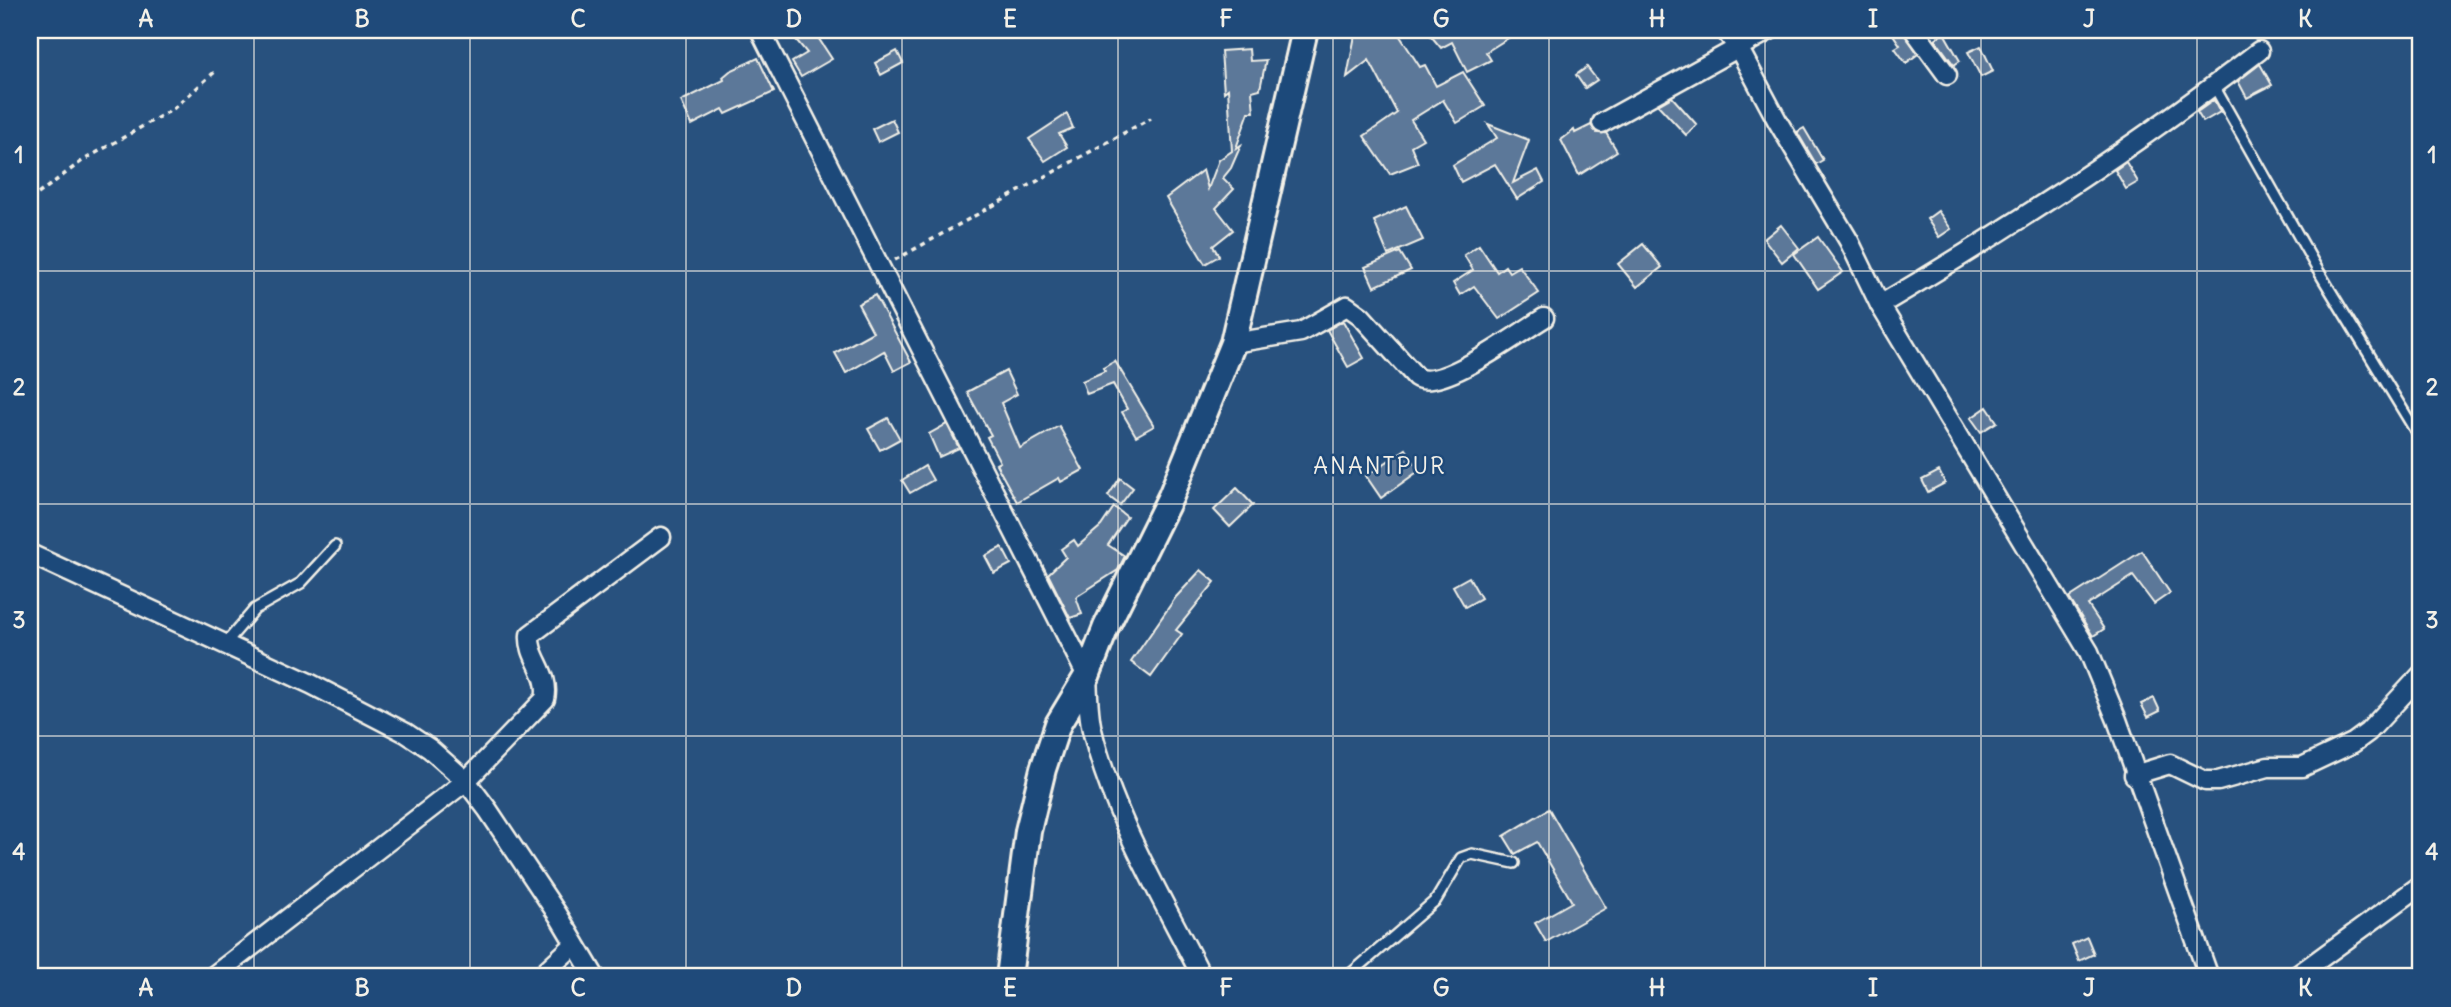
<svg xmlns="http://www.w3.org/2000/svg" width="2451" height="1007" font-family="Delius,sans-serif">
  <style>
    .building { fill: #5b7899; stroke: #f4f1e8; stroke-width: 2 }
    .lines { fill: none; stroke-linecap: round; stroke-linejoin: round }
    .lane-casing { stroke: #f4f1e8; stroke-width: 14 }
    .street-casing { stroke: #f4f1e8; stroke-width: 23 }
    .secondary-casing { stroke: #f4f1e8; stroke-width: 30 }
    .path { stroke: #f4f1e8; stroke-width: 3.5; stroke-dasharray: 5 5; stroke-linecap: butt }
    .lane { stroke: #1f4a7a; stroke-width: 9 }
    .street { stroke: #1f4a7a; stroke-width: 18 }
    .secondary { stroke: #1f4a7a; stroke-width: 24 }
    .grid { fill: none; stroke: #f4f1e8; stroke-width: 2; stroke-opacity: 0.55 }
    .labels { text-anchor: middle; stroke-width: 5; stroke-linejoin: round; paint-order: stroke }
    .quarter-label { font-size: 23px; letter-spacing: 2px; fill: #f4f1e8; stroke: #1f4a7a }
    .neatline { fill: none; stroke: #f4f1e8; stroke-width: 2.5 }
    .grid-label { font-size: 23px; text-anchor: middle; font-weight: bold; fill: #f4f1e8 }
  </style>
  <rect width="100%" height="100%" fill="#28517e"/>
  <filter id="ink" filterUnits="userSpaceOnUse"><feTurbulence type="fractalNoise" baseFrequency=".0143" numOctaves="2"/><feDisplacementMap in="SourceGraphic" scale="14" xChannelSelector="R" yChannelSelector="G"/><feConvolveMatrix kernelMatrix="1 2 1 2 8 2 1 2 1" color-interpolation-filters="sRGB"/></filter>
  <g filter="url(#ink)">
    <!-- building -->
    <g class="building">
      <path d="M788,30H813L832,59L801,77L792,62L807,53Z"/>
      <path d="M1356,30H1396L1420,67L1425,65L1436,86L1463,72L1485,106L1457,123L1443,100L1411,120L1423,139L1411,146L1418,163L1390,174L1364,136L1397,113L1369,60L1347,77Z"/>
      <path d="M1426,30H1521L1486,52L1491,60L1467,72L1452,42L1441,48Z"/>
      <path d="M1890,30H1903L1918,54L1906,63L1895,48L1900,45Z"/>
      <path d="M1944,33L1960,61L1954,65L1935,39Z"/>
      <path d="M1981,46L1993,71L1981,77L1968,52Z"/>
      <path d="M1249,49L1250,61L1266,60L1260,89L1252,91L1254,112H1249L1236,148L1241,145L1231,168L1223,178L1234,189L1216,208L1233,230L1213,246L1219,256L1205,264L1166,198L1203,170L1208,189L1219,160L1232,151L1228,89L1224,92L1221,51Z"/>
      <path d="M897,51L903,63L881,75L875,63Z"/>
      <path d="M758,58L774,92L726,114L723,109L692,125L681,101L724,80L723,77L730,71Z"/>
      <path d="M2260,64L2272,85L2247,98L2238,81Z"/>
      <path d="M1587,67L1597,80L1585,88L1576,75Z"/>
      <path d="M1672,97L1697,125L1686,135L1658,105Z"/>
      <path d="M2214,100L2220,112L2203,122L2197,112Z"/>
      <path d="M1067,114L1073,128L1059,134L1067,147L1045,161L1029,139Z"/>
      <path d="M892,119L898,132L878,142L872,129Z"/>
      <path d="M1488,124L1529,140L1513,183L1538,170L1544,182L1517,199L1495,164L1461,182L1453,165L1497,138Z"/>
      <path d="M1591,125L1597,133H1606L1617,151L1579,175L1561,140L1574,130L1575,133Z"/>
      <path d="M1804,128L1823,160L1816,164L1797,132Z"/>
      <path d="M2126,162L2138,182L2126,189L2115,170Z"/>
      <path d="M1406,206L1423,240L1388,255L1374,221Z"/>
      <path d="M1938,211L1951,229L1939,237L1927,219Z"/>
      <path d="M1781,225L1799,248L1782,262L1764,239Z"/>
      <path d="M1818,237L1843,272L1818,289L1794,254Z"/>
      <path d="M1643,244L1662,267L1637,287L1618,264Z"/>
      <path d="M1479,245L1497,272L1505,266L1509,272L1519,266L1539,293L1499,319L1474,286L1460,295L1453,283L1473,270L1464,255Z"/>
      <path d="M1400,252L1411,270L1374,287L1365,267Z"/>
      <path d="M875,295L911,362L894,371L884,351L846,373L835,353L873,332L858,304Z"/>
      <path d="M1343,321L1364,358L1348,367L1327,330Z"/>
      <path d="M1115,361L1154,426L1136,436L1122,412L1127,409L1113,384L1087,394L1082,381L1105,371L1103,368Z"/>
      <path d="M1006,371L1017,394L1001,403L1020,448L1059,426L1083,470L1061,482L1059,478L1017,502L996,464L1000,462L987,437L991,435L967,392Z"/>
      <path d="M1987,407L1997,422L1981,432L1971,418Z"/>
      <path d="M888,418L900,439L880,450L868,429Z"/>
      <path d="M947,424L959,448L939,457L929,434Z"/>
      <path d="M1406,449L1420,470L1381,498L1366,476Z"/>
      <path d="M925,466L933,480L910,493L902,480Z"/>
      <path d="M1939,471L1945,483L1928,492L1922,480Z"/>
      <path d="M1120,478L1133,488L1120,505L1108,496Z"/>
      <path d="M1237,488L1253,505L1230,527L1214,510Z"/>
      <path d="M1114,507L1127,517L1108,545L1125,556L1118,570L1076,597L1082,614L1070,618L1048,574L1066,557L1061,549L1074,540L1078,546L1101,526Z"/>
      <path d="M1002,547L1011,564L994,573L985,556Z"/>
      <path d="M2142,551L2170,593L2154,604L2133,576L2088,605L2104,629L2093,636L2069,598Z"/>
      <path d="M1201,570L1215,582L1176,630L1182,634L1151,677L1131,662L1176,597Z"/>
      <path d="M1469,577L1481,598L1465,607L1453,586Z"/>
      <path d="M2154,698L2160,711L2148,717L2141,704Z"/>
      <path d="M1549,809L1606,908L1546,942L1535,923L1572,902L1537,842L1515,854L1504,836Z"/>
      <path d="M2087,937L2094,954L2079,961L2072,944Z"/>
    </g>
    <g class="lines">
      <!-- lane casing -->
      <g class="lane-casing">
        <g id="lane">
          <path d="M2214,86L2316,267L2421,440"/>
          <path d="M225,644L255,609L301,583L335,546"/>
          <path d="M1347,977L1436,900L1461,858L1472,854L1514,863"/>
        </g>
      </g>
      <!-- street casing -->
      <g class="street-casing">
        <g id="street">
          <path d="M760,30L1087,676C1088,694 1088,713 1092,730C1113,817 1162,898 1202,977"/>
          <path d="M1725,30L1739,49L1778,122L1849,241L1880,305L2089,652L2117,720L2209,977"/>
          <path d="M1914,30L1947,75"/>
          <path d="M1602,123L1770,30"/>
          <path d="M1880,305C2012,227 2138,145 2259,51"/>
          <path d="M1233,343L1301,332L1347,306L1361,316L1416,377C1440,393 1520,332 1544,318"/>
          <path d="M30,554L311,684L406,733L430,749L466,781L488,810L558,915L595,977"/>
          <path d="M2134,775L2170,764L2205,781H2218L2268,767H2302L2353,743L2368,732L2421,675"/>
          <path d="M212,977L466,781L545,699C551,674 528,658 530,635L661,537"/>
          <path d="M539,977L575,944"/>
          <path d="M2295,977L2421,885"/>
        </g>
      </g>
      <!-- secondary casing -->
      <g class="secondary-casing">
        <path id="secondary" d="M1009,977L1028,831L1043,769L1058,724L1087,676L1106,627L1171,496L1233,343L1305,30"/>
      </g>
      <!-- path -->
      <g class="path">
        <path d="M30,200L82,161L173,109L218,69"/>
        <path d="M895,260L1151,118"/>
      </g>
      <!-- lane -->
      <use href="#lane" class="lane"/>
      <!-- street -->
      <use href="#street" class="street"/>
      <!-- secondary -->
      <use href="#secondary" class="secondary"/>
    </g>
  </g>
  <!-- grid -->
  <path class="grid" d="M254,30V977M470,30V977M686,30V977M902,30V977M1118,30V977M1333,30V977M1549,30V977M1765,30V977M1981,30V977M2197,30V977M30,271H2421M30,504H2421M30,736H2421"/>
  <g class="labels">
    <!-- quarter labels -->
    <g class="quarter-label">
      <text x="1380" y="474">ANANTPUR</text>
    </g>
  </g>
  <!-- margin -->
  <rect width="2451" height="1007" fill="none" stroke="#1f4a7a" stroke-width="77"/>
  <rect x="38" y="38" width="2374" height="930" class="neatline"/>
  <g class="grid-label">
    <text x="146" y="27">A</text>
    <text x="362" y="27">B</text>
    <text x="578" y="27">C</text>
    <text x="794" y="27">D</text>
    <text x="1010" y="27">E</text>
    <text x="1226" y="27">F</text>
    <text x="1441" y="27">G</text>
    <text x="1657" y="27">H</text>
    <text x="1873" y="27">I</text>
    <text x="2089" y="27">J</text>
    <text x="2305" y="27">K</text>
    <text x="19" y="163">1</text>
    <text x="2432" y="163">1</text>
    <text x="19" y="395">2</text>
    <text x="2432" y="395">2</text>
    <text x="19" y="628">3</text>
    <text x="2432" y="628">3</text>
    <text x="19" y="860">4</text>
    <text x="2432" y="860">4</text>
    <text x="146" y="996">A</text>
    <text x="362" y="996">B</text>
    <text x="578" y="996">C</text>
    <text x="794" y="996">D</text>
    <text x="1010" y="996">E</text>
    <text x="1226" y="996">F</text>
    <text x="1441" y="996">G</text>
    <text x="1657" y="996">H</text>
    <text x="1873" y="996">I</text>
    <text x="2089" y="996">J</text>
    <text x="2305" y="996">K</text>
  </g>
</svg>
